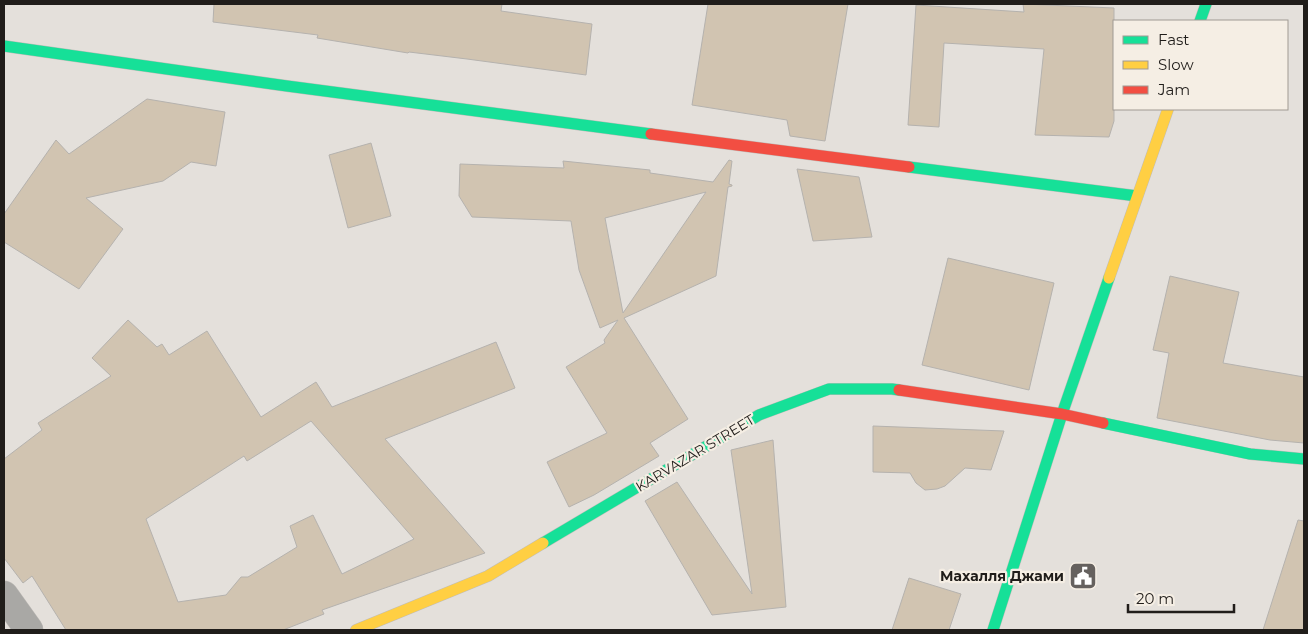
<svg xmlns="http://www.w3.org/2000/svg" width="1308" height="634" font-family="Montserrat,sans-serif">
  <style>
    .building { fill: #d1c4b1; stroke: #b5b2ae; fill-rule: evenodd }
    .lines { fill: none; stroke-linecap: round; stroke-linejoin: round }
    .street-casing { stroke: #c0bdb9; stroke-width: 29 }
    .fast-casing { stroke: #c0bdb9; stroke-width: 12 }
    .slow-casing { stroke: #c0bdb9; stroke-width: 12 }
    .jam-casing { stroke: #c0bdb9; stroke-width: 12 }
    .street { stroke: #a9a8a5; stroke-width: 28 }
    .fast { stroke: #16e098; stroke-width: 11 }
    .slow { stroke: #ffcf43; stroke-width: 11 }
    .jam { stroke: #f24e42; stroke-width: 11 }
    .labels { text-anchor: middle; stroke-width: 4.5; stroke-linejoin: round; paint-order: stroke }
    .street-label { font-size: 14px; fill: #201d1a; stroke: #f5eee4 }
    .poi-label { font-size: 14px; font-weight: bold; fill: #201d1a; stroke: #f5eee4; text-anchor: end }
  </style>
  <rect width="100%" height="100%" fill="#e4e0db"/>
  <!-- building -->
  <g class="building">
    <path d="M214,4H502L501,11L592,24L586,75L467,59L409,52L408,53L317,38L318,35L213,22Z"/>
    <path d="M708,4H848L825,141L790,136L787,120L692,105Z"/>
    <path d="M1023,4L1114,8V121L1109,137L1035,135L1044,49L944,43L939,127L908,125L916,5L1024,12Z"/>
    <path d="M147,99L225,112L216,166L191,162L163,181L86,198L123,229L79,289L4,242V214L56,140L69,154Z"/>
    <path d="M371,143L391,216L348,228L329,155Z"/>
    <path d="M729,160L732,161L729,184L732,185V186L728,187L716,276L624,318L688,419L650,443L659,456L594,495L569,507L547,462L607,433L566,367L605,343L604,340L618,320L600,328L579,270L571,221L472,217L459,196L460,164L564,168L563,161L650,170V173L713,182ZM706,192L623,313L605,218Z"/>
    <path d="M797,169L859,177L872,237L813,241Z"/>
    <path d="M948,258L1054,283L1029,390L922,365Z"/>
    <path d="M1170,276L1239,292L1223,363L1304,377V443L1270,440L1157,418L1169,353L1153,350Z"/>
    <path d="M128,320L157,347L162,344L169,355L207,331L261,417L316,382L332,407L496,342L515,388L385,439L485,553L322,610L324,614L283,630H66L32,576L23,583L4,558V459L42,430L38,423L111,376L92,358ZM311,421L414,539L342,574L313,515L290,526L297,547L248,577H241L226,595L178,602L146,519L244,456L247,461Z"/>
    <path d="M873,426L1004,431L991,470L965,468L945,486L937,489L925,490L916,483L910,473L873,472Z"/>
    <path d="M773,440L786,607L712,615L645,501L677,482L752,594L731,450Z"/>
    <path d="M1298,520L1304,521V630H1263Z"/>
    <path d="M909,578L961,594L949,630H892Z"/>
  </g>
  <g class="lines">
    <!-- street casing -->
    <g class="street-casing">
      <path id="street" d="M4,595L29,630"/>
    </g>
    <!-- fast casing -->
    <g class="fast-casing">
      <g id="fast">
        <path d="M1200,21L1206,4"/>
        <path d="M4,46L287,86L651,134"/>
        <path d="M909,167L1137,196"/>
        <path d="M1103,423L1250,454L1304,459"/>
        <path d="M543,543L759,415L829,389H892L899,390"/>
        <path d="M993,630L1062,414L1109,278"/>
      </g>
    </g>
    <!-- slow casing -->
    <g class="slow-casing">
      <g id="slow">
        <path d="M1109,278L1168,109"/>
        <path d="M356,630L488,576L543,543"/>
      </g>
    </g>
    <!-- jam casing -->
    <g class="jam-casing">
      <g id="jam">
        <path d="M651,134L909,167"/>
        <path d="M899,390L1062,414L1103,423"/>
      </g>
    </g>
    <!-- street -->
    <use href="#street" class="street"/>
    <!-- fast -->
    <use href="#fast" class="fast"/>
    <!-- slow -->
    <use href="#slow" class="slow"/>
    <!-- jam -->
    <use href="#jam" class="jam"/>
  </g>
  <!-- icons -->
  <defs>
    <g id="civic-square" transform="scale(1.4375)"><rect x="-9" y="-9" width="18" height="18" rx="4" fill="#65615e" stroke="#f5eee4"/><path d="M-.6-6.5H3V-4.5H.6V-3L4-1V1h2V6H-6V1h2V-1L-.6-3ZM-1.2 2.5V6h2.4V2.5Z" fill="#fff"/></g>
  </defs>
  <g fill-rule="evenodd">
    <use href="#civic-square" x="1083" y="576"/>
  </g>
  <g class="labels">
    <!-- street labels -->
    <g class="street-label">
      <text transform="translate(695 453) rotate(-31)" y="5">KARVAZAR STREET</text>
    </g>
    <!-- poi labels -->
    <g class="poi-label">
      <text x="1064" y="581">Махалля Джами</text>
    </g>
  </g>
  <!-- border -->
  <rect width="1308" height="634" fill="none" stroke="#201d1a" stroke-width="10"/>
  <!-- legend -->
  <rect x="1113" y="20" width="175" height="90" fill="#f5eee4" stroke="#a09a93"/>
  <rect x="1123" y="36" width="25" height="8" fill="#16e098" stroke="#a09a93"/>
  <text x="1158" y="45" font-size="15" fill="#201d1a">Fast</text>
  <rect x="1123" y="61" width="25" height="8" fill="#ffcf43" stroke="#a09a93"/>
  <text x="1158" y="70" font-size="15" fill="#201d1a">Slow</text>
  <rect x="1123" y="86" width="25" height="8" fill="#f24e42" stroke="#a09a93"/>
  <text x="1158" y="95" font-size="15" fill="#201d1a">Jam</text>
  <!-- scale -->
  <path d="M1128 604v8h106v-8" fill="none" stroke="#201d1a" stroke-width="2.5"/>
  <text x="1136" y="604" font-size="15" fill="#201d1a" stroke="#f5eee4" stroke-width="4" paint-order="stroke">20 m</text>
</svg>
